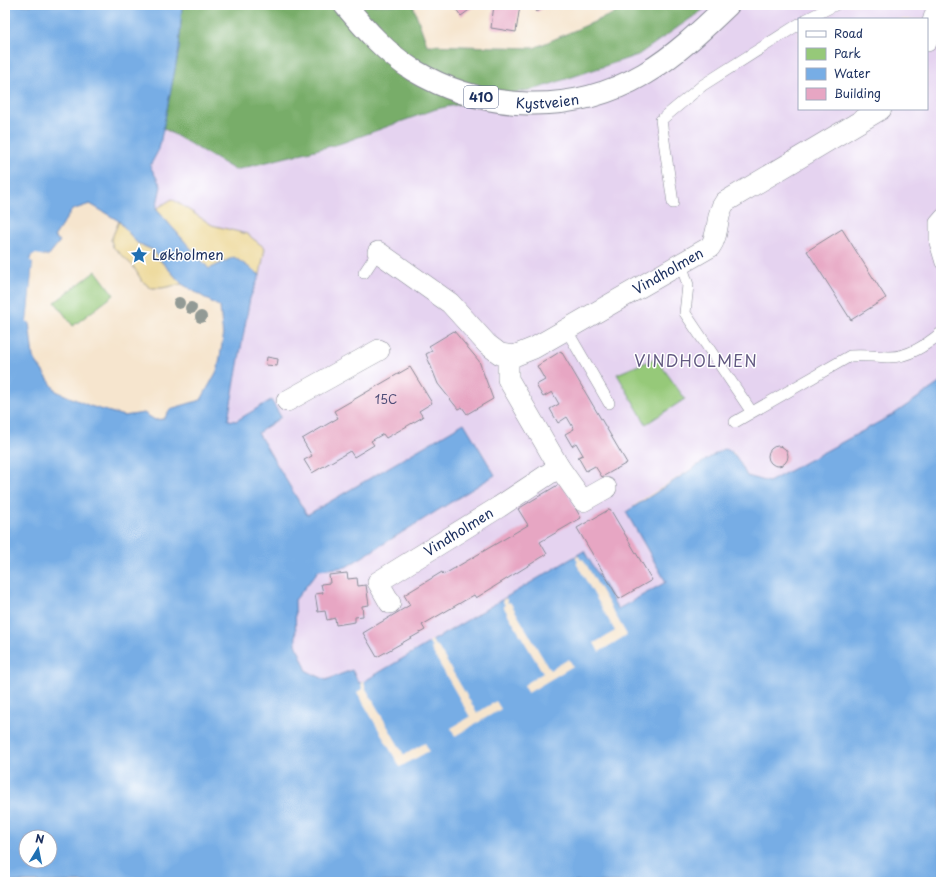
<svg xmlns="http://www.w3.org/2000/svg" width="946" height="887" font-family="'Playpen Sans',sans-serif">
  <style>
    .built { fill: #e5d3f0; fill-rule: evenodd }
    .green { fill: #96c979; stroke: #587c6c }
    .forest { fill: #78ad69; stroke: #4a6e64 }
    .sand { fill: #eeda9e; stroke: #84847e }
    .water { fill: #77ade5; stroke: #496ea2; fill-rule: evenodd }
    .pier { fill: #f6e5ce }
    .building { fill: #e7a6c3 }
    .lines { fill: none; stroke-linecap: round; stroke-linejoin: round }
    .service-casing { stroke: #888a96; stroke-width: 12 }
    .minor-casing { stroke: #888a96; stroke-width: 22 }
    .primary-casing { stroke: #888a96; stroke-width: 24 }
    .service { stroke: #fff; stroke-width: 11 }
    .minor { stroke: #fff; stroke-width: 21 }
    .primary { stroke: #fff; stroke-width: 22 }
    .tree { fill: #929a95 }
    .labels { text-anchor: middle; stroke-width: 3; stroke-linejoin: round; paint-order: stroke }
    .number-label { font-size: 12px; fill: #4e4d77 }
    .shield { fill: #fff; stroke: #5f6d8e; stroke-width: 1 }
    .shield-label { font-size: 13px; font-weight: bold; fill: #1b2f5e }
    .street-label { font-size: 14px; fill: #1b2f5e; stroke: #fff }
    .poi-label { font-size: 14px; fill: #1b2f5e; stroke: #fff; text-anchor: start }
    .quarter-label { font-size: 16px; letter-spacing: 1px; fill: #625981; stroke: #fff }
  </style>
  <rect width="100%" height="100%" fill="#fff"/>
  <filter id="ink" filterUnits="userSpaceOnUse"><feTurbulence type="fractalNoise" baseFrequency=".025" numOctaves="2"/><feDisplacementMap in="SourceGraphic" scale="8" xChannelSelector="R" yChannelSelector="G"/><feConvolveMatrix kernelMatrix="1 2 1 2 8 2 1 2 1" color-interpolation-filters="sRGB"/></filter>
  <filter id="wash" filterUnits="userSpaceOnUse"><feTurbulence type="fractalNoise" baseFrequency=".012" numOctaves="4" result="noise"/><feDisplacementMap in="SourceGraphic" scale="16" xChannelSelector="R" yChannelSelector="G"/><feGaussianBlur stdDeviation="0.9" result="paint"/><feColorMatrix in="noise" values="0 0 0 0 0 0 0 0 0 0 0 0 0 0 0 0 0 1.4 0 .05"/><feComposite in="paint" operator="in"/></filter>
  <g filter="url(#wash)">
    <rect width="100%" height="100%" fill="#f6e5ce"/>
    <!-- built -->
    <path class="built" d="M710,5H941V382L894,414L769,483L747,476L734,453L723,449L643,499L626,512L666,582L618,609L584,551L363,682L359,683L352,670L326,680L307,671L296,644L295,600L319,570L346,567L464,423L307,515L258,433L271,400L236,421L227,420L250,298L260,275L156,209L161,186L150,166L159,149L163,128L235,170L339,144L436,109L539,88L638,55ZM799,19H927V109H799Z"/>
    <!-- green -->
    <g class="green">
      <path d="M96,271L114,295L73,326L55,302Z"/>
      <path d="M656,358L685,399L646,424L617,374Z"/>
    </g>
    <!-- forest -->
    <path class="forest" d="M182,5H413L427,45L534,48L633,5H710L638,55L539,88L436,109L339,144L235,170L163,128L179,49Z"/>
    <!-- sand -->
    <g class="sand">
      <path d="M172,199L212,225L247,234L265,248L260,275L234,258L209,269L156,209Z"/>
      <path d="M119,221L137,243L153,250L159,259L182,284L162,288H151L142,281L133,266L113,247L111,240Z"/>
    </g>
    <!-- water -->
    <path class="water" d="M5,5H182L179,49L159,149L150,166L161,186L156,209L209,269L234,257L260,275L250,298L228,420L236,421L271,400L281,417L258,433L307,515L464,423L495,475L346,567L319,570L295,600L296,644L307,671L326,680L352,670L359,683L363,682L584,551L618,609L666,582L626,512L723,449C736,450 741,466 747,476L769,482L894,414L941,382V882H5ZM90,204L119,221L137,243L153,250L159,259L182,284L220,307L223,338L218,369L201,400L170,409L164,419L155,420L144,413L124,416L90,406L56,391L33,357L29,322L27,321L33,262L30,260L32,255L48,256L60,241L54,237L72,210ZM26,837H50V861H26Z"/>
    <!-- pier -->
    <g class="pier">
      <path d="M36,254L50,257L48,258H33L35,262L29,320L32,322H27L33,262L30,261L32,255Z"/>
      <path d="M578,555L581,560L583,559L627,635L599,652L594,643L615,631L576,563L578,562L575,557Z"/>
      <path d="M506,598L508,603L510,602L550,670L569,659L573,666L528,693L524,685L543,673L503,606L505,605L502,600Z"/>
      <path d="M432,640L435,646L437,645L477,713L496,701L501,709L455,736L451,728L470,717L431,649L432,647L429,642Z"/>
      <path d="M364,681L365,687L404,755L425,743L429,751L400,767L357,692L362,689L361,682Z"/>
    </g>
    <g id="blocks">
      <!-- building -->
      <g class="building">
        <path d="M453,5H476L461,16Z"/>
        <path d="M494,5H520L516,32L491,28Z"/>
        <path d="M532,5H548L537,12Z"/>
        <path d="M842,229L886,298L851,320L807,251Z"/>
        <path d="M454,331L479,361L493,399L467,414L462,407L458,409L438,384L426,354L432,351L429,346Z"/>
        <path d="M561,351L627,463L602,477L595,466L586,471L578,457L583,455L576,443L572,446L565,434L574,429L567,417L558,423L550,409L559,404L552,392L543,397L536,385L545,380L537,366Z"/>
        <path d="M267,357L278,359L277,366L266,365Z"/>
        <path d="M410,367L432,403L419,411L423,417L386,438L383,434L371,441L374,445L354,457L350,451L312,473L304,460L312,456L302,439L338,418L334,411Z"/>
        <circle cx="778" cy="456" r="10"/>
        <path d="M561,483L581,518L540,542L547,554L476,598L474,595L422,625L425,630L377,657L363,633L410,605L404,595L442,572L443,575L528,525L518,509Z"/>
        <path d="M610,509L652,580L619,599L577,528Z"/>
        <path d="M347,573L348,579L357,578L358,586L366,585L369,605L362,606L363,616L355,617V622L336,625L335,618L327,620L325,611L318,612L315,594L323,593L321,584L330,583L329,575Z"/>
      </g>
    </g>
  </g>
  <g filter="url(#ink)">
    <use href="#blocks" fill-opacity="0" stroke="#888a96" stroke-width="1"/>
    <g class="lines">
      <!-- service casing -->
      <g class="service-casing">
        <g id="service">
          <path d="M807,19L835,5"/>
          <path d="M673,203L661,120L703,85L799,24"/>
          <path d="M941,215L935,222V243L941,263"/>
          <path d="M681,264L688,285L685,313L751,411"/>
          <path d="M364,273L378,252"/>
          <path d="M566,329L609,403"/>
          <path d="M735,422L850,356C863,355 874,356 887,357C908,358 926,345 941,333"/>
        </g>
      </g>
      <!-- minor casing -->
      <g class="minor-casing">
        <g id="minor">
          <path d="M927,41L938,5"/>
          <path id="s1" d="M378,252L450,303L487,344L500,354L514,356L534,348L710,247C720,234 715,215 725,202L881,109"/>
          <path d="M508,356V379L559,467L583,501L606,488"/>
          <path d="M287,401L379,350"/>
          <path id="s2" d="M390,603L378,582L499,507L559,467"/>
        </g>
      </g>
      <!-- primary casing -->
      <g class="primary-casing">
        <g id="primary">
          <path id="s3" d="M345,5C365,29 386,53 413,70C483,112 572,116 644,74C675,56 702,30 728,5"/>
        </g>
      </g>
      <!-- service -->
      <use href="#service" class="service"/>
      <!-- minor -->
      <use href="#minor" class="minor"/>
      <!-- primary -->
      <use href="#primary" class="primary"/>
    </g>
    <!-- trees -->
    <g class="tree">
      <circle cx="179" cy="303" r="6"/>
      <circle cx="191" cy="308" r="6"/>
      <circle cx="201" cy="317" r="6"/>
    </g>
  </g>
  <!-- icons -->
  <defs>
    <g id="sight-bare" transform="scale(1.38)"><path d="M0-6L1.8-2.2L6-1.7L2.9 1.2L3.7 5.4L0 3.3L-3.7 5.4L-2.9 1.2L-6-1.7L-1.8-2.2Z" fill="#1f6fb2" stroke="#fff" stroke-width="2.5" paint-order="stroke"/></g>
  </defs>
  <g fill-rule="evenodd">
    <use href="#sight-bare" x="139" y="255"/>
  </g>
  <g class="labels">
    <!-- number labels -->
    <g class="number-label">
      <text x="386" y="404">15C</text>
    </g>
    <!-- shield labels -->
    <rect class="shield" x="464" y="86" width="34" height="22" rx="3"/>
    <g class="shield-label">
      <text x="481" y="102">410</text>
    </g>
    <!-- street labels -->
    <g class="street-label">
      <text dy="5" stroke="none"><textPath href="#s3" startOffset="235">Kystveien</textPath></text>
      <text dy="5" stroke="none"><textPath href="#s1" startOffset="350">Vindholmen</textPath></text>
      <text dy="5" stroke="none"><textPath href="#s2" startOffset="119">Vindholmen</textPath></text>
    </g>
    <!-- poi labels -->
    <g class="poi-label">
      <text x="152" y="260">Løkholmen</text>
    </g>
    <!-- quarter labels -->
    <g class="quarter-label">
      <text x="696" y="367">VINDHOLMEN</text>
    </g>
  </g>
  <!-- margin -->
  <rect width="946" height="887" fill="none" stroke="#fff" stroke-width="20"/>
  <!-- legend -->
  <rect x="798" y="18" width="130" height="92" fill="#ffffff" stroke="#a4acbf"/>
  <rect x="806" y="31" width="20" height="6" fill="#ffffff" stroke="#a4acbf"/>
  <text x="834" y="38" font-size="12" fill="#1b2f5e">Road</text>
  <rect x="806" y="48" width="20" height="12" fill="#96c979" stroke="#a4acbf"/>
  <text x="834" y="58" font-size="12" fill="#1b2f5e">Park</text>
  <rect x="806" y="68" width="20" height="12" fill="#77ade5" stroke="#a4acbf"/>
  <text x="834" y="78" font-size="12" fill="#1b2f5e">Water</text>
  <rect x="806" y="88" width="20" height="12" fill="#e7a6c3" stroke="#a4acbf"/>
  <text x="834" y="98" font-size="12" fill="#1b2f5e">Building</text>
  <!-- north arrow -->
  <g transform="translate(38 849) rotate(10)"><circle r="19" fill="#ffffff" stroke="#a4acbf"/>
  <path d="M0-3L7 15L0 10L-7 15Z" fill="#1f6fb2"/>
  <text y="-6" font-size="11" font-weight="bold" text-anchor="middle" fill="#1b2f5e">N</text>
  </g>
</svg>
